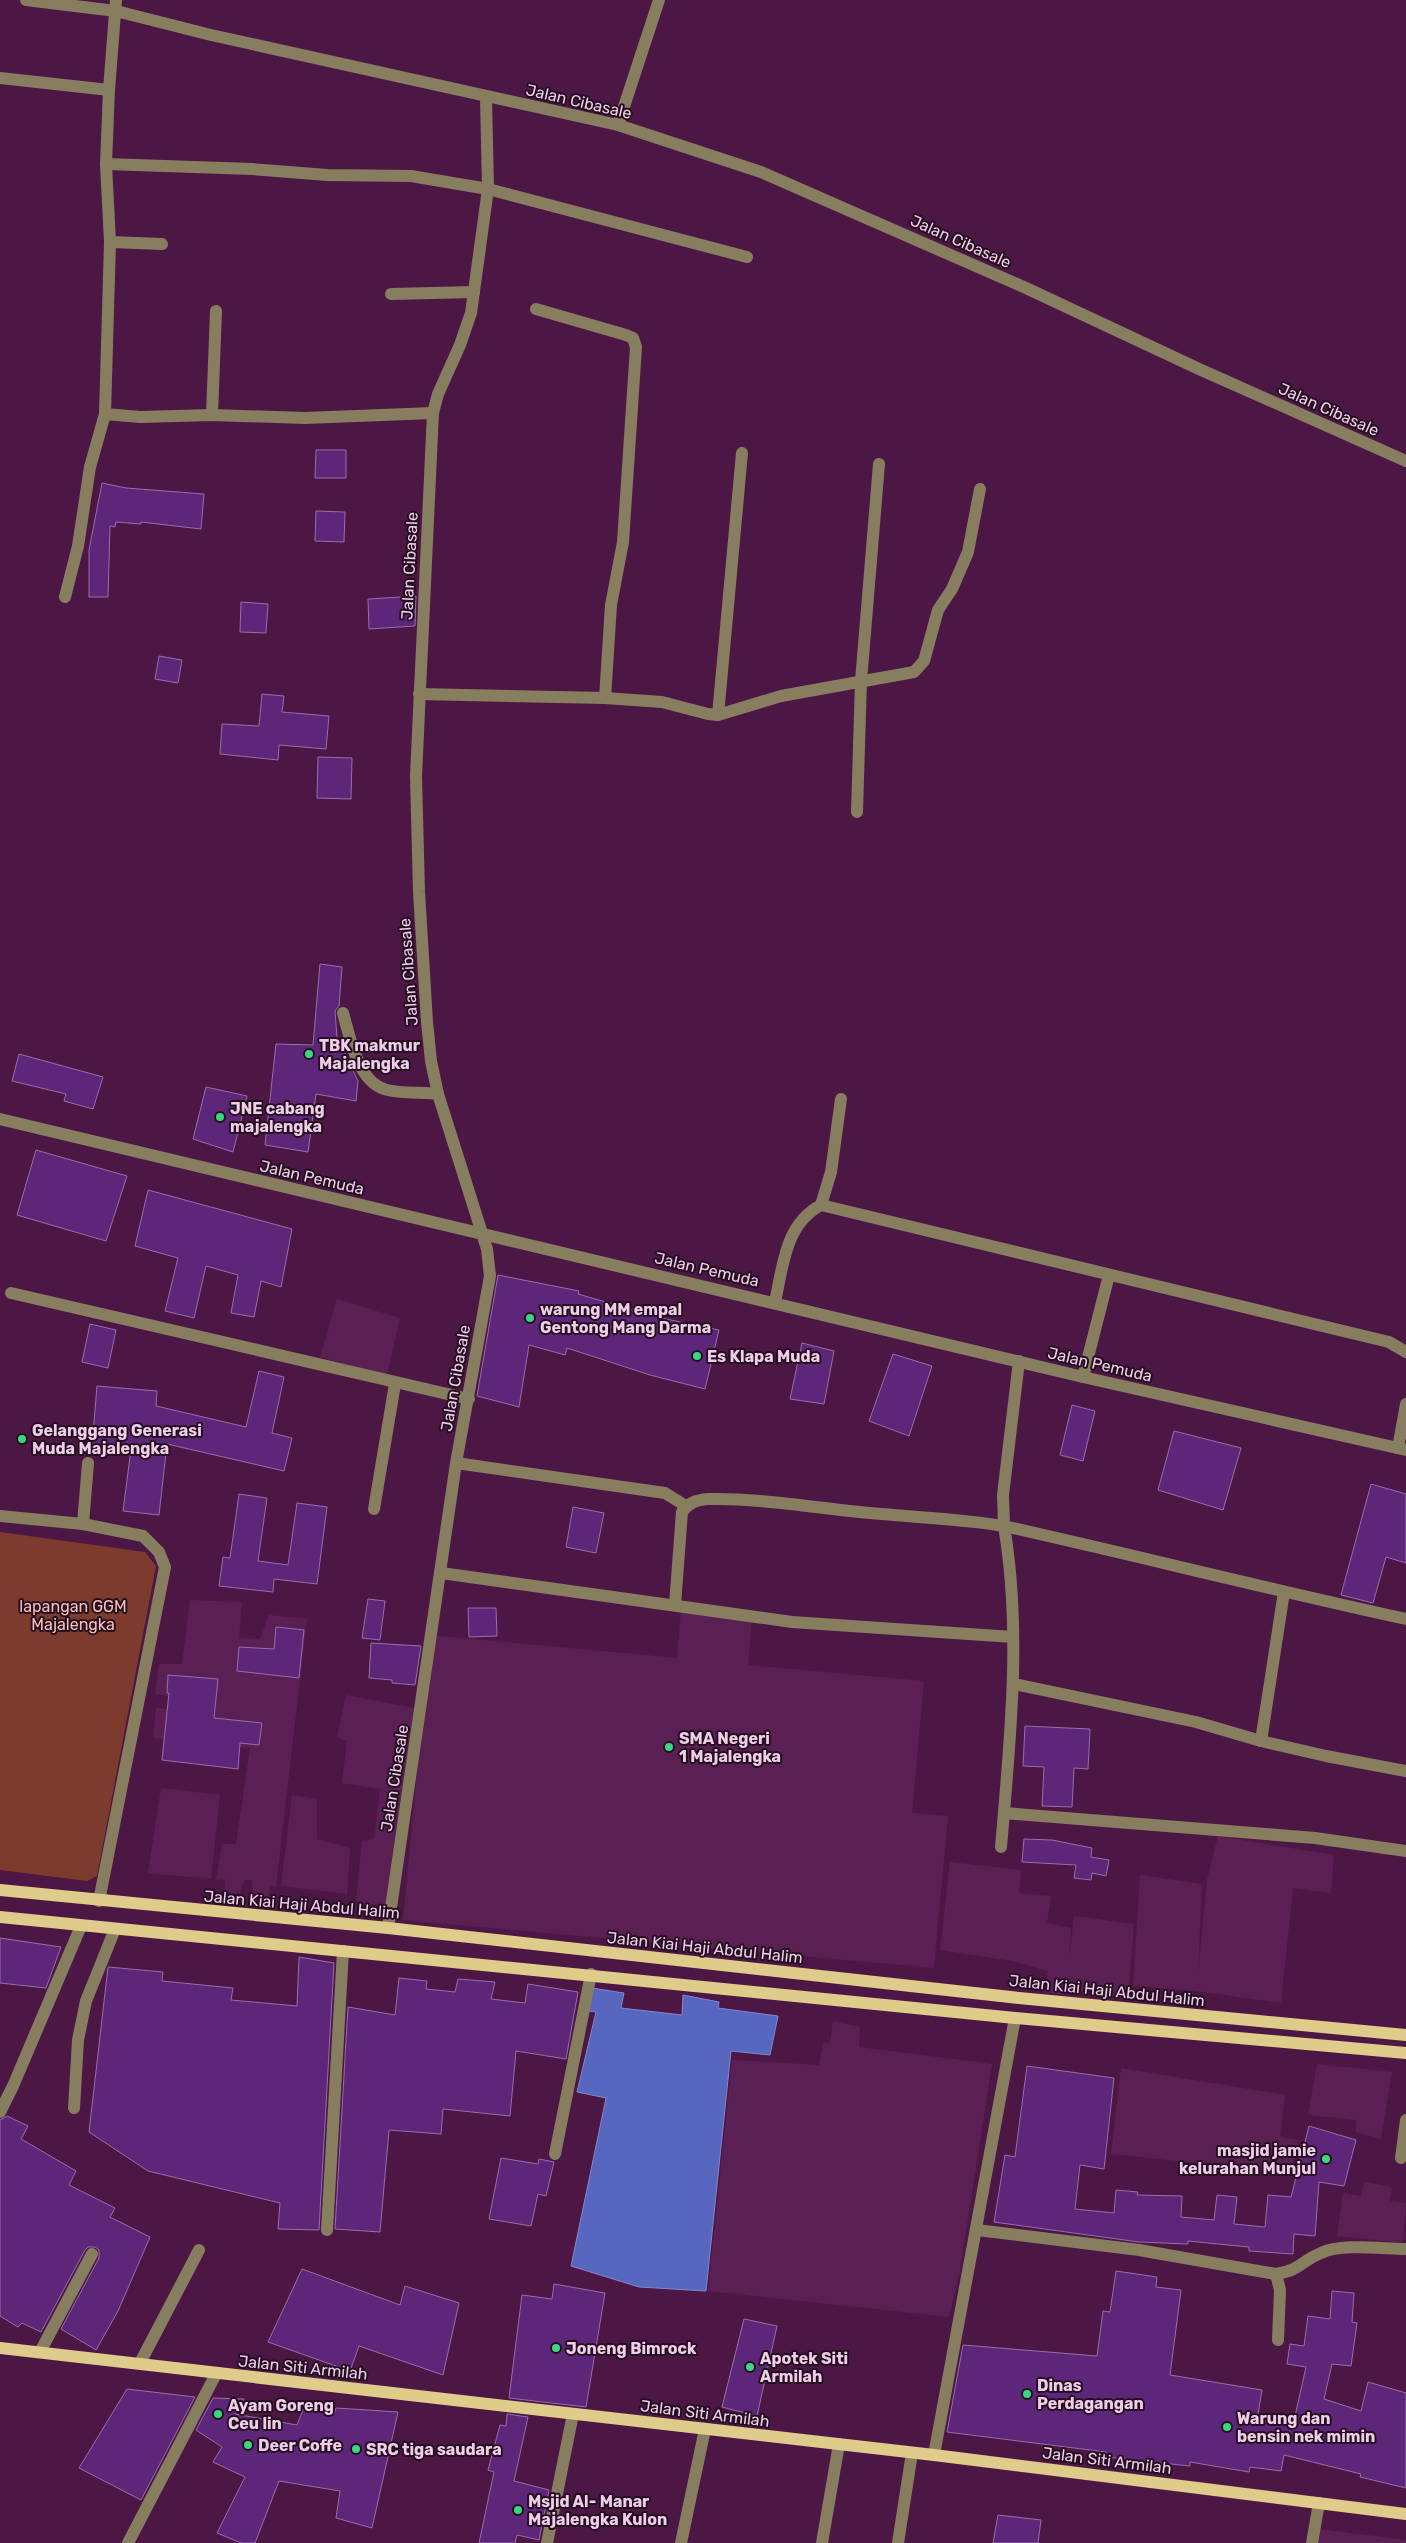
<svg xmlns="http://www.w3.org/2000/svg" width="1406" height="2543" font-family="Rubik,sans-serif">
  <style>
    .built { fill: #5b2053 }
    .green { fill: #7c3b2c }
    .water { fill: #5767c0; stroke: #8586cc }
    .building { fill: #5e2678; stroke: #976eac }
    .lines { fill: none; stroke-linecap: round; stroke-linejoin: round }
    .minor { stroke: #877e5f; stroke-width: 12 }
    .major { stroke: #dfcc8b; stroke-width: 12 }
    .poi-dot { fill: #3ad77f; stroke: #250e22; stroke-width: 2 }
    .labels { text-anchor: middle; stroke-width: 4; stroke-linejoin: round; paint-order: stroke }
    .street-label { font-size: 16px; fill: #efcee8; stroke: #250e22 }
    .poi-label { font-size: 16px; font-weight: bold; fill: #efcee8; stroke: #250e22; text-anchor: start }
    .park-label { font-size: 16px; fill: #f9c0b3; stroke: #250e22 }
  </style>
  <rect width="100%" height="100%" fill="#4c1745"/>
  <!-- built -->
  <g class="built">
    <path d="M337,1299L400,1318L387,1376L320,1357Z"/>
    <path d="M190,1600L242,1602L239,1638L260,1639L269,1615L307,1619L276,1887L270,1885L268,1897L253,1895L252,1880H244L240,1894L225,1892V1879L216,1880L222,1844H236L250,1748L153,1738L156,1708L201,1711V1701L155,1694L159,1664H182Z"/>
    <path d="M681,1610L752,1617L748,1665L924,1681L912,1813L948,1816L934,1968L403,1920L430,1635L677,1658Z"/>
    <path d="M346,1695L414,1708L385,1907L356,1901L362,1841L374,1839L380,1789L342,1783L347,1741L337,1737Z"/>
    <path d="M161,1788L220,1795L211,1879L148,1873Z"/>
    <path d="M292,1795L317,1799V1839L350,1848L347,1894L281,1886Z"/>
    <path d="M1218,1836L1334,1855L1331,1893L1293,1888L1281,2003L1196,1991L1133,1986L1140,1875L1202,1884L1198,1972L1207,1880Z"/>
    <path d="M950,1862L1021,1870L1019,1893L1051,1896L1047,1923L1071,1928L1069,1959L1074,1916L1134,1924L1128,1997L1066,1989L1065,1995L1044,1992L1048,1971L1012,1961L940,1950Z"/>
    <path d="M833,2021L860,2027L859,2047L992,2064L960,2271L949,2317L708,2291L732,2060L819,2065L823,2043L830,2042Z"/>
    <path d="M1317,2064L1392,2072L1381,2139L1356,2132V2120L1308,2115Z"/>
    <path d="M1121,2068L1285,2095L1280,2137L1299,2140L1291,2173L1111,2154Z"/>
    <path d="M1364,2182L1392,2187L1390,2201L1406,2203L1403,2243L1337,2236L1343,2193L1361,2196Z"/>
    <path d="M1320,2529L1406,2540V2543H1317Z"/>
  </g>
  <!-- green -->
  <path class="green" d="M0,1532L145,1552L156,1566L97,1876L87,1881L0,1870Z"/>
  <!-- water -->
  <path class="water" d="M592,1988L624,1993L621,2008L682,2015L683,1995L719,2002L718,2008L778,2016L770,2055L731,2051L706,2291L639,2287L571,2266L606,2098L577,2092L596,2012L588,2011Z"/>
  <!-- building -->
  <g class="building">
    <path d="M316,450H346V478H315Z"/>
    <path d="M102,483L126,488L204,494L201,529L141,522V524L116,522L115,527L110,526L108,597H89V550Z"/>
    <path d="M316,511L345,512L344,542L315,541Z"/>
    <path d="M416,596L415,626L369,629L368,599Z"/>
    <path d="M241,602L268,604L266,633L240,632Z"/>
    <path d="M159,656L182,660L178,683L155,679Z"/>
    <path d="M262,694L284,696L282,712L329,716L326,749L279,745L278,760L220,754L222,724L259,726Z"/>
    <path d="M318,757L352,758L351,799L317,798Z"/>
    <path d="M320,964L342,967L339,1006L335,1011L337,1037L358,1081L356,1101L316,1094L308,1152L265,1145L276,1044L313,1045Z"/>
    <path d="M19,1054L103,1077L93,1109L64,1101L66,1094L12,1081Z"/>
    <path d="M206,1087L247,1096L233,1152L193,1139Z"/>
    <path d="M36,1150L127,1176L106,1241L17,1215Z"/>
    <path d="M148,1190L292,1229L281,1287L261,1281L254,1317L231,1313L238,1275L206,1266L194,1318L165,1311L178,1258L135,1246Z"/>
    <path d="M498,1275L579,1291L578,1294L661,1318L719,1330L705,1389L650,1375L567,1348L565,1355L529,1345L519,1407L477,1396Z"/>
    <path d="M90,1324L116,1330L108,1368L82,1362Z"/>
    <path d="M802,1343L834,1351L824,1404L790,1399Z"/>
    <path d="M893,1354L932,1366L909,1436L869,1421Z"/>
    <path d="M259,1371L284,1377L272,1433L292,1438L284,1471L167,1444L159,1515L123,1511L131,1449L92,1446L97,1386L157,1391L156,1406L246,1427Z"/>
    <path d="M1072,1405L1095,1411L1083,1461L1060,1455Z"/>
    <path d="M1174,1431L1241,1448L1223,1510L1158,1490Z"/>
    <path d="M1371,1484L1406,1494V1563L1386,1557L1373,1603L1341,1595Z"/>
    <path d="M239,1494L267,1498L258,1561L288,1565L297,1503L327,1507L317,1584L274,1579L273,1592L219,1586L223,1557L230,1558Z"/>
    <path d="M573,1507L604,1513L596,1553L566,1547Z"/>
    <path d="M368,1599L385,1601L380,1640L362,1638Z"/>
    <path d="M468,1608H496L497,1636L469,1637Z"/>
    <path d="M276,1627L304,1630L299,1678L237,1671L239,1647L274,1649Z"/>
    <path d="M371,1643L421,1646L415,1685L392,1683V1680L369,1678Z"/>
    <path d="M168,1675L218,1679L214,1718L262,1723L259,1745L240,1743L238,1769L162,1760L169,1693H167Z"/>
    <path d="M1025,1726L1090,1729L1088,1769L1074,1768L1072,1807L1042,1806L1044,1767L1023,1766Z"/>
    <path d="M1024,1839L1052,1840L1092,1848L1091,1857L1109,1860L1106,1876L1092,1873L1091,1880L1074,1878L1076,1865L1022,1862Z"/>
    <path d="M0,1938L61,1947L46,1988L0,1983Z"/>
    <path d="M299,1957L334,1963L319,2230L278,2229L280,2203L148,2171L89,2132L108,1967L163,1972L162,1981L233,1988L231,2000L297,2006Z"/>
    <path d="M399,1978L427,1981L426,1989L455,1992L458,1979L495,1982L491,1999L525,2003L528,1984L578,1992L566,2059L516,2051L510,2116L443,2109L441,2134L389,2130L380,2232L335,2229L348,2007L395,2015Z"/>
    <path d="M1027,2066L1114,2078L1104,2169L1080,2165L1075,2209L1114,2213L1116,2190L1138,2192L1137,2195L1182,2196L1181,2217L1214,2220L1217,2195L1237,2197L1234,2224L1265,2227L1268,2195L1291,2197L1309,2126L1356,2140L1344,2186L1319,2182L1315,2236L1294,2234L1293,2254L1249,2251V2247L1188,2241V2244L1139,2242L994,2222L1005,2155L1015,2157Z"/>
    <path d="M7,2116L28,2126L21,2139L76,2171L69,2185L115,2208L110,2217L150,2237L118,2311L96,2350L61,2329L99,2258V2250L95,2247H88L85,2250L41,2332L22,2323L18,2327L0,2316V2120Z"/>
    <path d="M501,2158L538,2164L539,2159L554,2162L546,2196L538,2194L531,2226L489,2219Z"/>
    <path d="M302,2269L400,2305L405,2286L459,2303L443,2375L359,2346L350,2371L268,2342Z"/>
    <path d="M1116,2271L1157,2277L1156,2287L1181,2290L1170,2375L1262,2390L1257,2420L1293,2425L1306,2367L1287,2364L1290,2344L1304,2346L1308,2316L1330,2319L1332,2291L1354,2293L1352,2322L1357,2323L1351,2366L1332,2364L1324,2399L1361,2411L1368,2382L1406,2393V2488L1360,2477L1361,2474L1284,2455L1281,2471L1250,2467L1249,2472L1190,2462V2466L1105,2457L1106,2452L947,2432L963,2345L1097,2356L1103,2311L1110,2312Z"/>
    <path d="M554,2284L605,2293L586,2407L509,2398L522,2295L552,2299Z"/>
    <path d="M744,2319L777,2326L757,2416L722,2407Z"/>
    <path d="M127,2389L195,2397L141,2500L79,2468Z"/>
    <path d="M213,2398L244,2399L235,2414L297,2425L305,2405L334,2414L336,2408L398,2412L372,2528L336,2518L340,2491L279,2481L255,2543H241L217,2533L245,2477L213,2462L222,2447L196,2430Z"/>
    <path d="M507,2414L528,2417L514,2481L549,2490L539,2540L517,2535L515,2543H479L494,2472L488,2470L500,2425L506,2426Z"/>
    <path d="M998,2515L1041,2520L1038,2543H993Z"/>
  </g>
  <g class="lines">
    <!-- minor -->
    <g class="minor">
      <path d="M26,0L116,11L211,35L618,125L761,172L1026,288L1199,369L1406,461"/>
      <path d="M0,78L109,90"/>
      <path d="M618,125L659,0"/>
      <path d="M106,164L252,169L327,175L411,176L488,189L747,257"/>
      <path d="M110,242L162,244"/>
      <path d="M391,294L474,292"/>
      <path d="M105,414L140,417L212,415L305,418L433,413"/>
      <path d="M212,415L216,311"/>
      <path d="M65,597L78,546L90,467L105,414L110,242L106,164L109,90L116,0"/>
      <path d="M419,694L605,698L611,605L623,542L636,347L633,338L626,335L536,309"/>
      <path d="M605,698L662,702L708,714L718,715L781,696L914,672L924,661L938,610L952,589L968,552L980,489"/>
      <path d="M718,715L742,453"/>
      <path d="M857,812L861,681L879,464"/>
      <path d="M343,1013C350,1037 357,1080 384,1089C397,1094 424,1092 438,1094"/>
      <path d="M0,1119L1083,1377L1406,1450"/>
      <path d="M821,1205L1389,1342L1406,1352"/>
      <path d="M11,1293L469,1399"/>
      <path d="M775,1302C783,1266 785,1224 821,1205L831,1172L841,1099"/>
      <path d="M1019,1361L1003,1495L1004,1526C1138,1556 1272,1590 1406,1619"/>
      <path d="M1083,1377L1109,1275"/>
      <path d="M1398,1448L1406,1404"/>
      <path d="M456,1463L665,1493L686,1506"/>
      <path d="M374,1509L395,1384"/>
      <path d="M0,1516L83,1524L143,1536L159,1552L165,1567L99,1901"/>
      <path d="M83,1524L88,1463"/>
      <path d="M441,1573L792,1622L1013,1637"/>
      <path d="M675,1605L682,1512C688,1503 696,1500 708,1499C758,1498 810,1507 860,1512C908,1517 956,1518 1004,1526C1022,1632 1010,1740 1001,1847"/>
      <path d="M1014,1684L1196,1722L1261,1741L1326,1756L1406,1771"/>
      <path d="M1261,1741L1284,1592"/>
      <path d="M1004,1813L1315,1838L1406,1851"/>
      <path d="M388,1928L456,1463L490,1276L487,1249L438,1094L431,1061L427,1022L419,892L416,776L433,413L438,394L460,345L471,313L488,189L486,97"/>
      <path d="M74,2108L78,2040L86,2001L115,1929"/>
      <path d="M0,2112L13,2086L81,1926"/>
      <path d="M555,2154L591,1974"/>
      <path d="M1401,2158L1406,2120"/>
      <path d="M327,2230L343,1951"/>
      <path d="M977,2230L1139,2250L1276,2274C1301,2270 1301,2261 1321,2253C1342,2243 1382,2249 1406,2249"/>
      <path d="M1276,2274L1280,2290L1278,2340"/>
      <path d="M40,2352L92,2254"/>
      <path d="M140,2363L199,2250"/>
      <path d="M934,2455L1015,2018"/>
      <path d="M128,2543L216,2374"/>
      <path d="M547,2543L573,2414"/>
      <path d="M681,2543L705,2429"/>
      <path d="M822,2543L839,2444"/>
      <path d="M898,2543L912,2453"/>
      <path d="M1312,2543L1319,2503"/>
    </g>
    <!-- major -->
    <g class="major">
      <path d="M0,1890L388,1928L1019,1998L1406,2035"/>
      <path d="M0,1917L1015,2018L1406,2053"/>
      <path d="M0,2348L934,2455L1406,2514"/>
    </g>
  </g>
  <!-- markers -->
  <g class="poi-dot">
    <circle cx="309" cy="1054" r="5"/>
    <circle cx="220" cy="1117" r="5"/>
    <circle cx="530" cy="1318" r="5"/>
    <circle cx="697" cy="1356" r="5"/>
    <circle cx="22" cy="1439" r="5"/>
    <circle cx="669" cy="1747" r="5"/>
    <circle cx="1326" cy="2159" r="5"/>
    <circle cx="556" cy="2348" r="5"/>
    <circle cx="750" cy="2367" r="5"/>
    <circle cx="1027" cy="2394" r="5"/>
    <circle cx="218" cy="2414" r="5"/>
    <circle cx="1227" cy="2427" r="5"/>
    <circle cx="248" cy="2445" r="5"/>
    <circle cx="356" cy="2449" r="5"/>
    <circle cx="518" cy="2510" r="5"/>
  </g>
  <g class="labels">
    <!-- street labels -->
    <g class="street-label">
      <text transform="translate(579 101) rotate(13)" y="6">Jalan Cibasale</text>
      <text transform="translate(961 241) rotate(24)" y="6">Jalan Cibasale</text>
      <text transform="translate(1329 409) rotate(24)" y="6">Jalan Cibasale</text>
      <text transform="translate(409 566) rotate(-87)" y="6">Jalan Cibasale</text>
      <text transform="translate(408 972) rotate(-94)" y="6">Jalan Cibasale</text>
      <text transform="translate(312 1177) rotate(13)" y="6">Jalan Pemuda</text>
      <text transform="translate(707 1269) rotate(13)" y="6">Jalan Pemuda</text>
      <text transform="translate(1100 1364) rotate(13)" y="6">Jalan Pemuda</text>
      <text transform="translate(455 1378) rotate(-80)" y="6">Jalan Cibasale</text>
      <text transform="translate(394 1778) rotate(-81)" y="6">Jalan Cibasale</text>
      <text transform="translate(302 1904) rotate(5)" y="6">Jalan Kiai Haji Abdul Halim</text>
      <text transform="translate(705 1947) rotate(6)" y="6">Jalan Kiai Haji Abdul Halim</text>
      <text transform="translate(1107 1990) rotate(6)" y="6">Jalan Kiai Haji Abdul Halim</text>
      <text transform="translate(303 2367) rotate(6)" y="6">Jalan Siti Armilah</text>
      <text transform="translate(705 2413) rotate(7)" y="6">Jalan Siti Armilah</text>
      <text transform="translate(1107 2460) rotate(7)" y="6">Jalan Siti Armilah</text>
    </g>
    <!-- poi labels -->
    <g class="poi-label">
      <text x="319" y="1051">TBK makmur<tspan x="319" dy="18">Majalengka</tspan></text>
      <text x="230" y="1114">JNE cabang<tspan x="230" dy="18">majalengka</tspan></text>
      <text x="540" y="1315">warung MM empal<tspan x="540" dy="18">Gentong Mang Darma</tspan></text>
      <text x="707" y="1362">Es Klapa Muda</text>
      <text x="32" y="1436">Gelanggang Generasi<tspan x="32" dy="18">Muda Majalengka</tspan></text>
      <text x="679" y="1744">SMA Negeri<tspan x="679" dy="18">1 Majalengka</tspan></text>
      <text x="1316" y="2156" text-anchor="end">masjid jamie<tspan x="1316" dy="18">kelurahan Munjul</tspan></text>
      <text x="566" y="2354">Joneng Bimrock</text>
      <text x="760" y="2364">Apotek Siti<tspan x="760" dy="18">Armilah</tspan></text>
      <text x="1037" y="2391">Dinas<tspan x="1037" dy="18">Perdagangan</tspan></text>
      <text x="228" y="2411">Ayam Goreng<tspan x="228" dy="18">Ceu lin</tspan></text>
      <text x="1237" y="2424">Warung dan<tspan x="1237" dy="18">bensin nek mimin</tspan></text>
      <text x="258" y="2451">Deer Coffe</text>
      <text x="366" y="2455">SRC tiga saudara</text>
      <text x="528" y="2507">Msjid Al- Manar<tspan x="528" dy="18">Majalengka Kulon</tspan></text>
    </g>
    <!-- park labels -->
    <g class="park-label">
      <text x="73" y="1612">lapangan GGM<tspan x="73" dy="18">Majalengka</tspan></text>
    </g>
  </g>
</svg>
